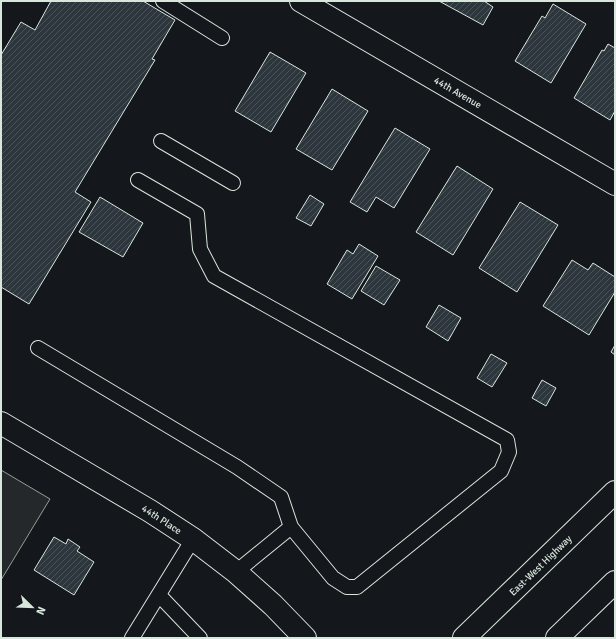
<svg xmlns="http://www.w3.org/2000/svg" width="616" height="639" font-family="Signika,sans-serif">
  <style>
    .parking { fill: #24282b; stroke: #939e99 }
    .building { fill: url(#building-hatch); stroke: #d8e6dc }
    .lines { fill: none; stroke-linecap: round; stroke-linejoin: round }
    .service-casing { stroke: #d8e6dc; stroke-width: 16 }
    .minor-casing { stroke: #d8e6dc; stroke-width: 24 }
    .primary-casing { stroke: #d8e6dc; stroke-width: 24 }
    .service { stroke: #14181c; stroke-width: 14 }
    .minor { stroke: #14181c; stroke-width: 22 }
    .primary { stroke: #14181c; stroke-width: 22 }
    .labels { text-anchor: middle; stroke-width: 3; stroke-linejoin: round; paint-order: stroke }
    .street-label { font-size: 10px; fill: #d8e6dc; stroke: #14181c }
  </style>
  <defs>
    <pattern id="building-hatch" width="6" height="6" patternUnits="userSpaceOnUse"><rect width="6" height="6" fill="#2c363c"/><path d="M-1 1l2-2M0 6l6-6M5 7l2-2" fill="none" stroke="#4a5358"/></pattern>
  </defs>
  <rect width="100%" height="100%" fill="#14181c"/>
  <!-- parking -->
  <path class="parking" d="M1,470L50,499L1,580Z"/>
  <!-- building -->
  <g class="building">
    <path d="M51,1H143L175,20L152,59L155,60L75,192L91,202L29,304L1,287V55L21,22L35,30Z"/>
    <path d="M439,1H484L493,7L483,25Z"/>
    <path d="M553,4L586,24L551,83L515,61L542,16L545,18Z"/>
    <path d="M608,44L615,48V111L610,120L574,98L602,50L604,51Z"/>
    <path d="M270,52L306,73L271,132L235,111Z"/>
    <path d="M332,89L368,111L332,170L296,149Z"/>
    <path d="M395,128L430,149L394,208L376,197L367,212L350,202Z"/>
    <path d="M457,166L493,189L453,255L416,232Z"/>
    <path d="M310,195L324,204L311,226L296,218Z"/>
    <path d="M100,197L143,223L123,257L79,232Z"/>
    <path d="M520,202L558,225L517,292L479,268Z"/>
    <path d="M359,244L378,256L352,299L327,284L347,250L353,254Z"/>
    <path d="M572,260L588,270L593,263L615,277V292L589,335L543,306Z"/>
    <path d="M376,266L400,280L384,305L361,291Z"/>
    <path d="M439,305L461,318L448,341L426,327Z"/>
    <path d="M615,345V355L611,352Z"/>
    <path d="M491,354L507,363L492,387L477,378Z"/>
    <path d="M542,380L556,388L546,406L532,398Z"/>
    <path d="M54,537L66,544L68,539L80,547L77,551L94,562L74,595L34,570Z"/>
  </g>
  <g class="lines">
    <!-- service casing -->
    <g class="service-casing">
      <g id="service">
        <path d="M163,1L222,38"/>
        <path d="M161,141L233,183"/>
        <path d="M38,348L237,467L281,497L291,527L333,578L347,587H357L501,471L509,452L507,440L214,276L200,249L197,214L138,180"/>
        <path d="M236,572L291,527"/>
        <path d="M159,595L200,638"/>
        <path d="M132,638L193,539"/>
      </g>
    </g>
    <!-- minor casing -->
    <g class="minor-casing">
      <g id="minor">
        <path d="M301,1L615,184"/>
        <path d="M1,423L150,511L193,539L236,572L273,605L305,638"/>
      </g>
    </g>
    <!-- primary casing -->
    <g class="primary-casing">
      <g id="primary">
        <path d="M464,638L615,492"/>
        <path d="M557,638L615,582"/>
      </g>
    </g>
    <!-- service -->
    <use href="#service" class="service"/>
    <!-- minor -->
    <use href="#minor" class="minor"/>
    <!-- primary -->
    <use href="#primary" class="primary"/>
  </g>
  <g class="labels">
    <!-- street labels -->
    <g class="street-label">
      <text transform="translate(458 92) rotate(30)" y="4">44th Avenue</text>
      <text transform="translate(162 519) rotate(33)" y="4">44th Place</text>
      <text transform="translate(540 565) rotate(-44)" y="4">East-West Highway</text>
    </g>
  </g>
  <!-- border -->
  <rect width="616" height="639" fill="none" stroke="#d8e6dc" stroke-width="4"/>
  <!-- north arrow -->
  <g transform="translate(32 607) rotate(113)" stroke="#14181c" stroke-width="3" paint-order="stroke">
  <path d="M0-3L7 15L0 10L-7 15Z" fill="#d8e6dc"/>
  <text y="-6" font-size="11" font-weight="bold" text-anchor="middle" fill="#d8e6dc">N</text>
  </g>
</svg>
